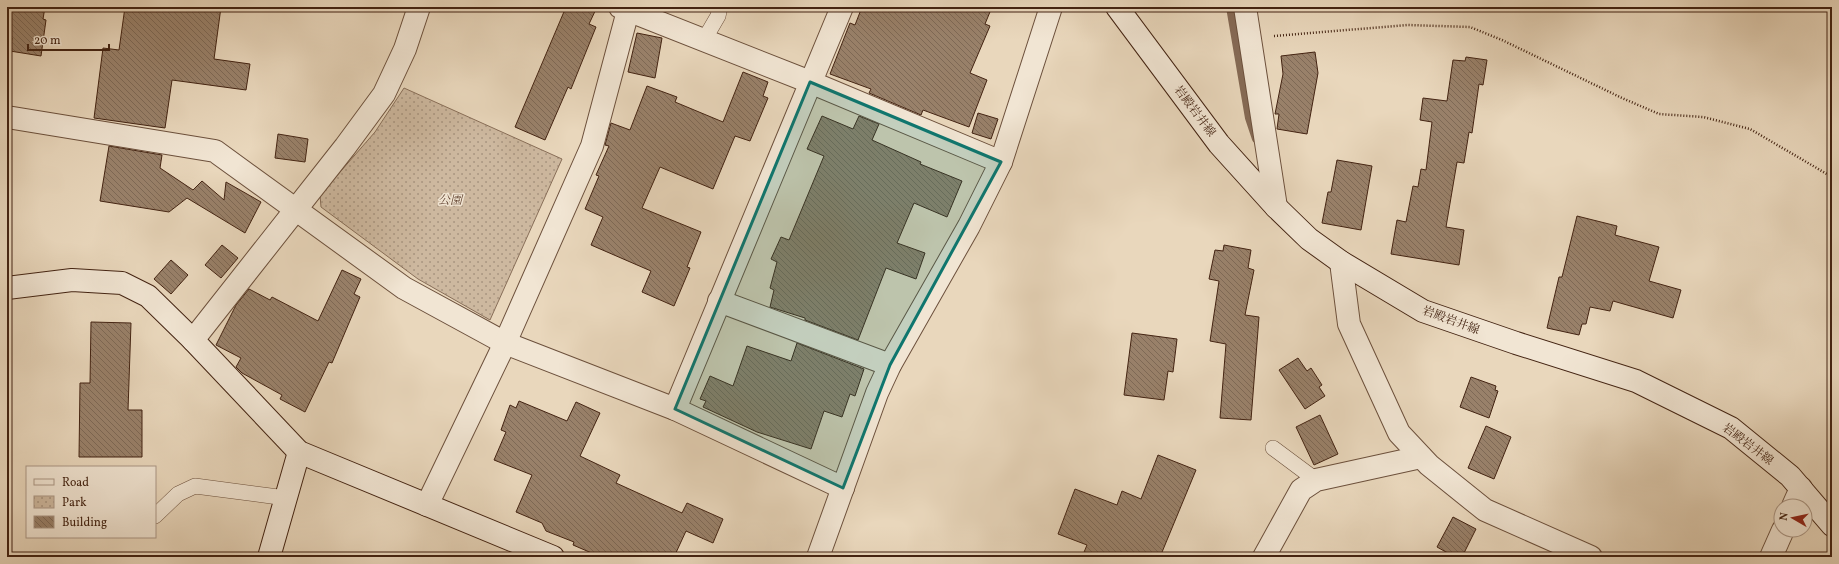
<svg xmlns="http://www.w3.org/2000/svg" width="1839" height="564" font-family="Vollkorn,'Noto Serif JP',serif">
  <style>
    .park { fill: url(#park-dots); stroke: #886e58 }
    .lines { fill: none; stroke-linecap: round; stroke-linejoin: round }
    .stream { stroke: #856a55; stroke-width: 8 }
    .building { fill: url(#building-back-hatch); stroke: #432312 }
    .lane-casing { stroke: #6c503c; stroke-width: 16 }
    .street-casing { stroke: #6c503c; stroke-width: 24 }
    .secondary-casing { stroke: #432312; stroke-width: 24 }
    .path { stroke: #432312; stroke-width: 2.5; stroke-dasharray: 1 2; stroke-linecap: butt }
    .lane { stroke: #f1e5d3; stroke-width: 15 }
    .street { stroke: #f1e5d3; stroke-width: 22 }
    .secondary { stroke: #f1e5d3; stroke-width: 22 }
    .marked { fill: #0f766e; fill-opacity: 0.2; stroke: #0f766e; stroke-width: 3; stroke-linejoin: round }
    .labels { text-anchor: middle; stroke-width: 3; stroke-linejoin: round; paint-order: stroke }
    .street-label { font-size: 12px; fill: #432312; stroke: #f1e5d3 }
    .park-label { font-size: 12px; font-style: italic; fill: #664835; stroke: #f1e5d3 }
  </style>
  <defs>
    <pattern id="park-dots" width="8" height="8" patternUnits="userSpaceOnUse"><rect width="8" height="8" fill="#cdb89f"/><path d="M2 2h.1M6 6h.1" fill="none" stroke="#a89580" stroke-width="1.8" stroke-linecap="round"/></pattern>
    <pattern id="building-back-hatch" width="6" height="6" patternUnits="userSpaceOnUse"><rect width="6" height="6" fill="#99816a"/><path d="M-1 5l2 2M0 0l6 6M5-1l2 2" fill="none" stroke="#7e6956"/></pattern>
  </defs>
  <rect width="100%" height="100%" fill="#e9d7bc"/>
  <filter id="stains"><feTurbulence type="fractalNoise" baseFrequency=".005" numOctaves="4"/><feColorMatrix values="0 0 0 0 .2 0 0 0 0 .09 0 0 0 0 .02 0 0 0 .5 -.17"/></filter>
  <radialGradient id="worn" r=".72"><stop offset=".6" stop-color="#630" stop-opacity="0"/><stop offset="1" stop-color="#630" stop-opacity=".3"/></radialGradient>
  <!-- park -->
  <path class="park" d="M404,88L562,159L490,320L418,279L321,207L320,195L375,132Z"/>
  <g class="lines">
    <!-- stream -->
    <path class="stream" d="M1230,7L1249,118L1256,139"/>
  </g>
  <!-- building -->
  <g class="building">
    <path d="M7,7H45L43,19L46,20L41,56L10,51L12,38L7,37Z"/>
    <path d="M125,7H221L214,59L250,64L246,90L172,80L165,128L94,118L103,48L119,50Z"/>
    <path d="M566,7H597L589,24L596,27L571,89L568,87L545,140L515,127Z"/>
    <path d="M862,7H992L985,24L990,26L970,73L987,80L969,127L923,110L921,115L869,93L871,89L830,74L850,23L855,25Z"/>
    <path d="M637,33L662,38L655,78L628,72Z"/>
    <path d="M1315,52L1318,73L1307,134L1277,129L1279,114H1275L1283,74L1281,56Z"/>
    <path d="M1466,57L1487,60L1483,85L1479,84L1472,133L1469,132L1464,163L1457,162L1446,227L1464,230L1459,265L1391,254L1397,220L1406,222L1413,186L1418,187L1421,169L1426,170L1432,122L1420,120L1423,98L1447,101L1453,60L1465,61Z"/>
    <path d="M743,72L768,82L763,96L768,98L750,141L735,136L713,189L660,167L642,208L701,232L687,267L690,268L674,306L642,292L651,271L591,245L603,217L585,209L599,176L596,175L609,146L605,145L611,123L630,130L647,86L677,97L675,102L723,122Z"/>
    <path d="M978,113L998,119L991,139L972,133Z"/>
    <path d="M822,116L853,129L859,116L879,124L872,140L921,162L920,164L962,181L947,217L914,203L897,243L925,253L916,279L886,268L858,340L805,320V318L770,307L774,290L770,288L777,262L771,259L781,237L789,240L824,156L807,149Z"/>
    <path d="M278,134L308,139L305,162L275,158Z"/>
    <path d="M109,146L162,155L160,168L193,190L202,181L224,200L226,182L261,202L245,233L187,198L169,212L100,201Z"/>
    <path d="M1337,160L1372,166L1361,230L1322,223L1328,192H1331Z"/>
    <path d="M1577,216L1617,226L1615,235L1659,247L1649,281L1681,290L1673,318L1613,301L1610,311L1590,307L1586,324H1582L1579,335L1547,328L1559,277H1562Z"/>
    <path d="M222,245L238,258L221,278L205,265Z"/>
    <path d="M1224,245L1251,250L1248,268L1254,270L1245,315L1259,317L1251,420L1220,418L1226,344L1210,341L1219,281L1209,279L1215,250L1223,251Z"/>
    <path d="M171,260L188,275L171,294L154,279Z"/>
    <path d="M342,270L361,279L354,294L360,297L332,363L329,362L305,412L280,399L282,395L242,373L236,367L241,358L216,345L236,305L249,289L270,300L272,297L318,321Z"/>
    <path d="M91,322L131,323L128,410H142V457H79L80,383H90Z"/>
    <path d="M1132,333L1177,339L1173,372L1168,371L1164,400L1124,395Z"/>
    <path d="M797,343L864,369L855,396L850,394L842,417L824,411L811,449L757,432L703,407L706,401L700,399L710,376L733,386L747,346L791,361Z"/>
    <path d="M1298,358L1307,371L1311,368L1322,385L1319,387L1325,396L1305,409L1279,370Z"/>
    <path d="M1471,377L1496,386L1495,390L1498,391L1489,418L1460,407Z"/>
    <path d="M519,401L567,421L576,402L600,413L580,456L620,475L616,483L682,513L687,503L723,519L713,543L686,531L674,557H601L573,545L574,542L546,531L542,523L516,512L532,475L494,460L506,432L501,430L510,405L516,408Z"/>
    <path d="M1320,415L1338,454L1314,465L1296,427Z"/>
    <path d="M1486,426L1511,437L1494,479L1468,468Z"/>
    <path d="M1158,455L1196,470L1160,557H1082L1087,545L1058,534L1075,489L1117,505L1122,491L1141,499Z"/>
    <path d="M1453,517L1476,529L1462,557H1455L1437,547Z"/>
  </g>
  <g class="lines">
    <!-- lane casing -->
    <g class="lane-casing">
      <g id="lane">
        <path d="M704,40L718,16L720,7"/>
        <path d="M1273,448L1316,480"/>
        <path d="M155,516L178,494L195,486L286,498"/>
      </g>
    </g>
    <!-- street casing -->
    <g class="street-casing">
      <g id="street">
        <path d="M620,7L810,82L1001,162"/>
        <path d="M1245,7L1276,207"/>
        <path d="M7,117L215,151L404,288L505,343L675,409L843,488"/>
        <path d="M1341,262L1349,324L1399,433L1429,465L1485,510L1591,557"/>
        <path d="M719,301L890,365"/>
        <path d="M193,340L345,147L384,94L405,49L419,7"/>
        <path d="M675,409L842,7"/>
        <path d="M427,505L505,343L592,146L629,7"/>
        <path d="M1793,506L1801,488"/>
        <path d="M818,557L877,393L890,365L969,226L1001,162L1051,7"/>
        <path d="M1264,557L1301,490L1316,480L1421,457"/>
        <path d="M1771,557L1783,530"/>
      </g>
    </g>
    <!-- secondary casing -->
    <g class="secondary-casing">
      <g id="secondary">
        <path d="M1117,7L1219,144L1276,207L1309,239L1341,262L1423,311L1516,343L1636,381L1731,428L1790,476L1832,525"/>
        <path d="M7,288L72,280L122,283L148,296L193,340L299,452L553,557"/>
        <path d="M269,557L299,452"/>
      </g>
    </g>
    <!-- path -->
    <path class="path" d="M1274,36L1408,25L1470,27L1502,40L1622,98L1659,114L1703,117L1750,129L1832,177"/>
    <!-- lane -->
    <use href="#lane" class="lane"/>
    <!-- street -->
    <use href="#street" class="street"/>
    <!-- secondary -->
    <use href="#secondary" class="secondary"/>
  </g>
  <!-- marked area -->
  <path class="marked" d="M810,82L1001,162L890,365L843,488L675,409Z"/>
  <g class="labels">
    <!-- street labels -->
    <g class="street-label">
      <text transform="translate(1195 111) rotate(53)" y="4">岩殿岩井線</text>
      <text transform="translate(1451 320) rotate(20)" y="4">岩殿岩井線</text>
      <text transform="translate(1748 444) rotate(37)" y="4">岩殿岩井線</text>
    </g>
    <!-- park labels -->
    <g class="park-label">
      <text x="450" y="204">公園</text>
    </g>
  </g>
  <!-- margin -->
  <rect width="1839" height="564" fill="none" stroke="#e9d7bc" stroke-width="24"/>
  <rect x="8" y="8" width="1823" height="548" fill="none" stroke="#432312" stroke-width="2"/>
  <rect x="12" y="12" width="1815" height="540" fill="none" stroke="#432312"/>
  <!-- legend -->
  <rect x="26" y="466" width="130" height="72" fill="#f1e5d3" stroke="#ab9786"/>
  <rect x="34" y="479" width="20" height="6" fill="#f1e5d3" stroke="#ab9786"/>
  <text x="62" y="486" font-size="12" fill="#432312">Road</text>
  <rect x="34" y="496" width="20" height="12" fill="url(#park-dots)" stroke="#ab9786"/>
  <text x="62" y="506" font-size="12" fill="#432312">Park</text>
  <rect x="34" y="516" width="20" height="12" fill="url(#building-back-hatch)" stroke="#ab9786"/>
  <text x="62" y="526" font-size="12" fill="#432312">Building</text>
  <!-- north arrow -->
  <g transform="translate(1793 518) rotate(279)"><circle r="19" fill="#f1e5d3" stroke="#ab9786"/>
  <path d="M0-3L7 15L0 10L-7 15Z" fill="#8f2418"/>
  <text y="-6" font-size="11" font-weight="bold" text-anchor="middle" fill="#432312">N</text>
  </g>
  <!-- scale -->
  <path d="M28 44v6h81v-6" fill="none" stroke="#432312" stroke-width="2"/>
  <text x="34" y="44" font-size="12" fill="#432312" stroke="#f1e5d3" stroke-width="3" paint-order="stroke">20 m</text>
  <rect width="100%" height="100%" filter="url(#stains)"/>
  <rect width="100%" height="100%" fill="url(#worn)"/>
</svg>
